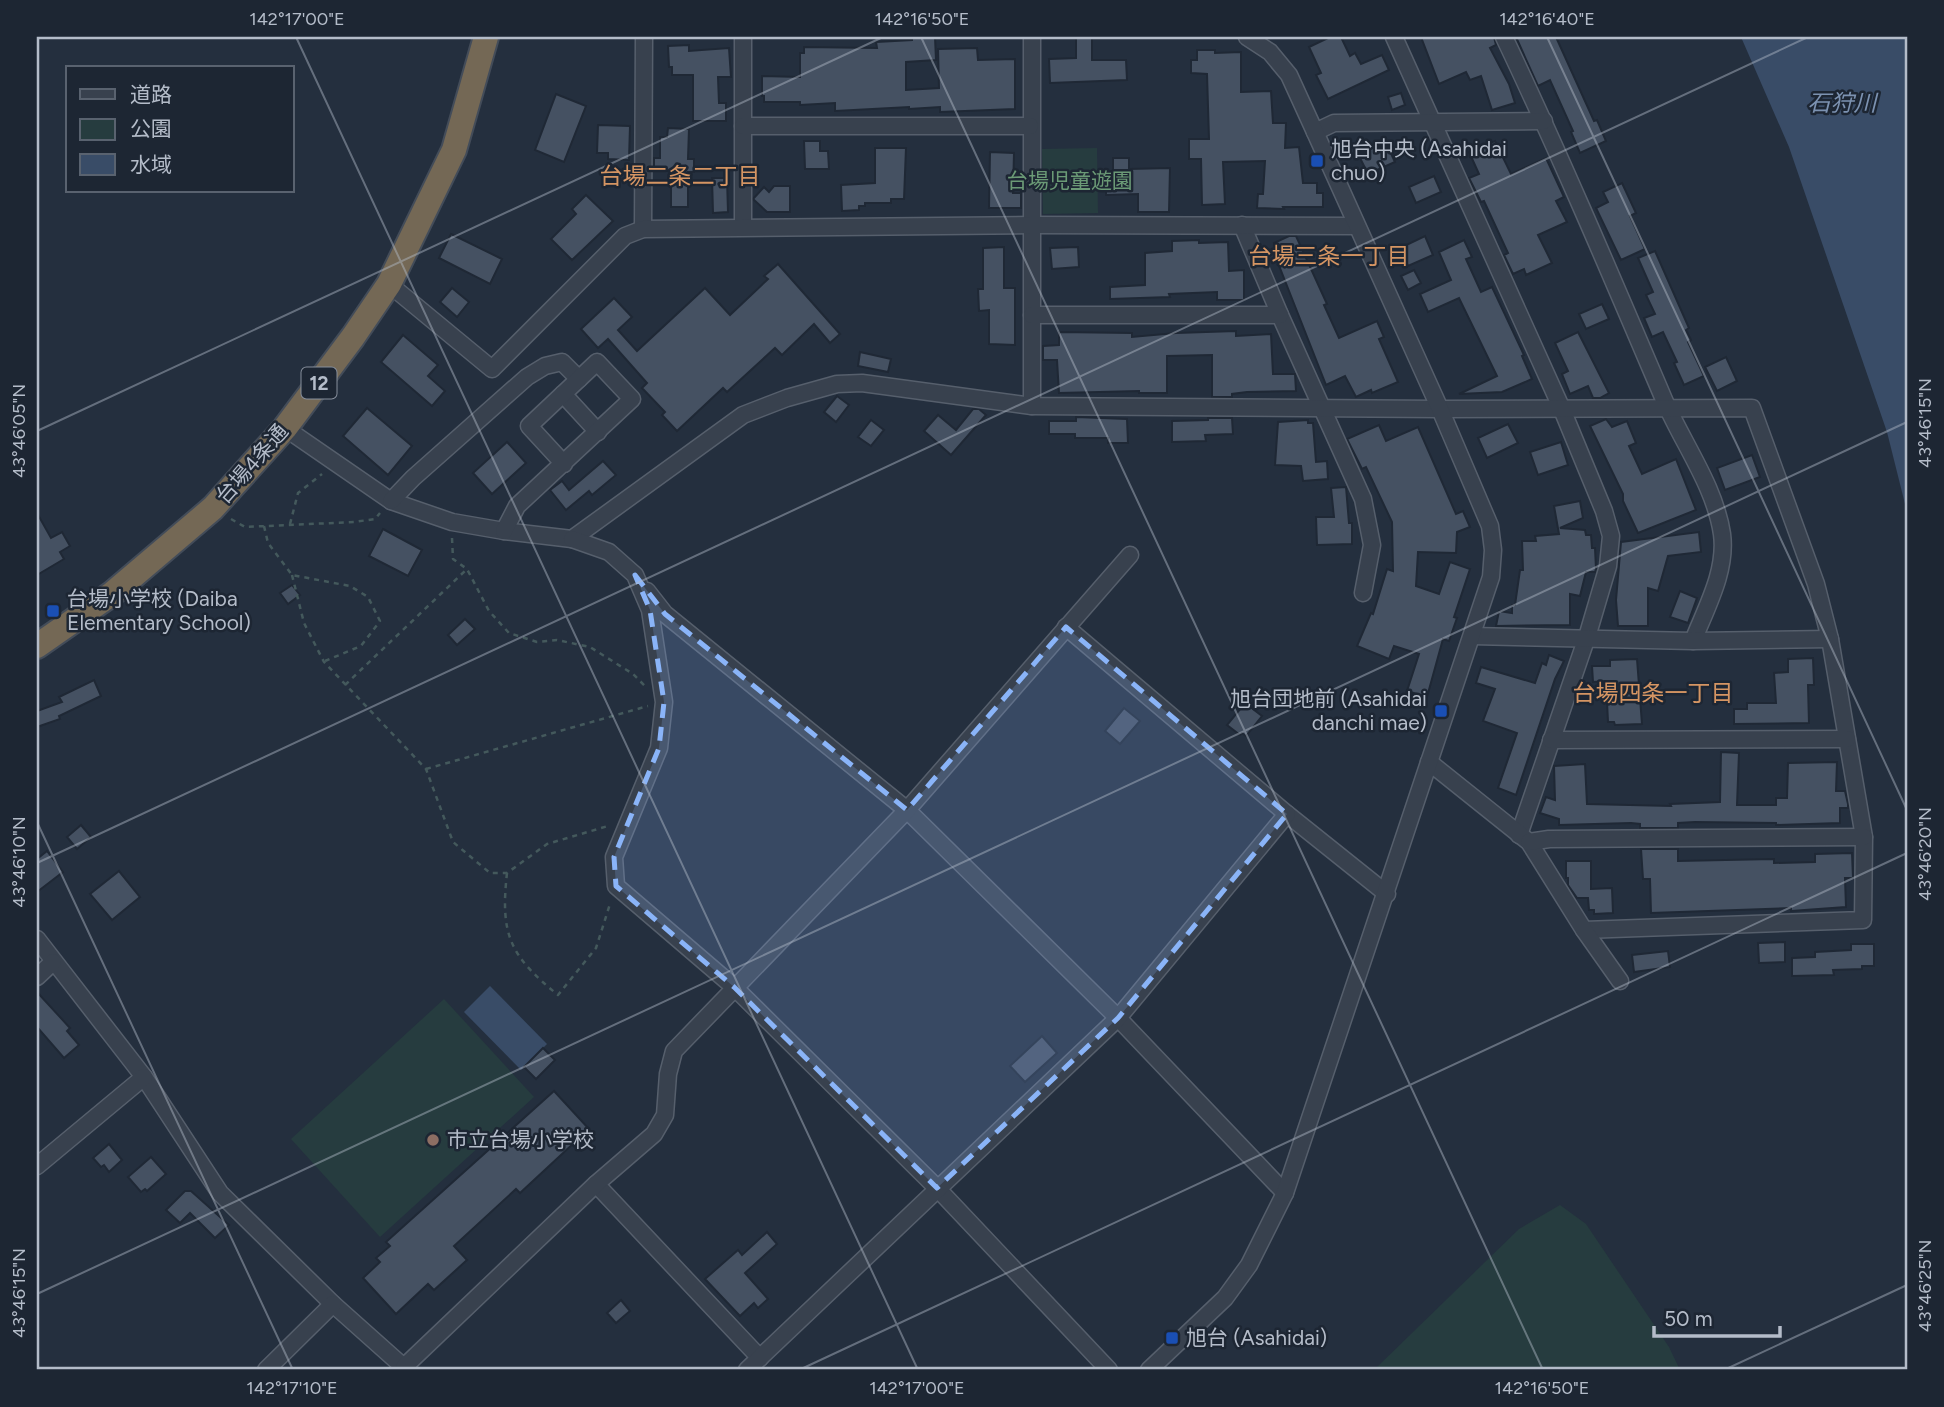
<svg xmlns="http://www.w3.org/2000/svg" width="1944" height="1407" font-family="Figtree,'Noto Sans JP',sans-serif">
  <style>
    .green { fill: #263c3f }
    .water { fill: #394c67 }
    .building { fill: #455162; stroke: #1f2835; stroke-width: 2 }
    .lines { fill: none; stroke-linecap: round; stroke-linejoin: round }
    .minor-casing { stroke: #565f6c; stroke-width: 19 }
    .highway-casing { stroke: #434c59; stroke-width: 28 }
    .path { stroke: #44595c; stroke-width: 2.5; stroke-dasharray: 5 5; stroke-linecap: butt }
    .minor { stroke: #38414e; stroke-width: 16 }
    .highway { stroke: #746855; stroke-width: 24 }
    .marked { fill: #8ab4f8; fill-opacity: 0.2; stroke: #8ab4f8; stroke-width: 5; stroke-dasharray: 14 9; stroke-linejoin: round }
    .ticks { fill: none; stroke: #b4bcc9; stroke-width: 2; stroke-opacity: 0.45 }
    .transit-dot { fill: #1a4fb4; stroke: #1d2633; stroke-width: 2.5 }
    .education-dot { fill: #8d6e63; stroke: #1d2633; stroke-width: 2.5 }
    .labels { text-anchor: middle; stroke-width: 5; stroke-linejoin: round; paint-order: stroke }
    .shield { fill: #1d2633; stroke: #878f9c; stroke-width: 2 }
    .shield-label { font-size: 19px; font-weight: bold; fill: #b4bcc9 }
    .poi-label { font-size: 21px; fill: #b4bcc9; stroke: #1d2633; text-anchor: start }
    .park-label { font-size: 21px; fill: #6b9a76; stroke: #1d2633 }
    .street-label { font-size: 21px; fill: #b4bcc9; stroke: #1d2633 }
    .water-label { font-size: 23px; font-style: italic; fill: #7c92b1; stroke: #1d2633 }
    .neighbourhood-label { font-size: 23px; fill: #d59563; stroke: #1d2633 }
    .neatline { fill: none; stroke: #b4bcc9; stroke-width: 2.5 }
    .ticks-label { font-size: 18px; text-anchor: middle; fill: #b4bcc9 }
  </style>
  <rect width="100%" height="100%" fill="#242f3e"/>
  <!-- green -->
  <g class="green">
    <path d="M1097,148L1098,213L1043,214L1042,149Z"/>
    <path d="M444,999L534,1097L380,1237L291,1139Z"/>
    <path d="M1560,1205L1586,1224L1669,1347L1680,1370H1374L1519,1229Z"/>
  </g>
  <!-- water -->
  <g class="water">
    <path d="M1741,37H1907V512L1887,432L1789,147Z"/>
    <path d="M490,986L547,1044L521,1070L464,1012Z"/>
  </g>
  <!-- building -->
  <g class="building">
    <path d="M912,37H935L936,60L906,62V90L939,88L938,49L977,48L978,60L1015,59V109L940,112V107L909,109V107L835,111V103L800,105V102H764V96H762V76L800,77V53H804V47L877,48L876,42L912,40Z"/>
    <path d="M1076,37H1092V60H1126L1127,80L1050,83L1049,59L1076,58Z"/>
    <path d="M1330,37H1341L1350,56L1355,53L1361,64L1382,55L1389,70L1328,99L1316,75L1321,73L1309,47Z"/>
    <path d="M1421,37H1494L1496,45L1490,48L1509,84L1515,103L1492,110L1481,76L1470,80L1466,72L1439,84Z"/>
    <path d="M1516,37H1556L1594,121L1597,120L1606,141L1580,153L1571,132L1573,131L1550,80L1538,86Z"/>
    <path d="M689,45V51L729,48L731,77H718L719,103H726V121H693V75H672V67H669L668,46Z"/>
    <path d="M1197,50H1215V53L1241,52V92L1271,91L1273,123H1286L1285,148L1299,147L1303,183H1317V193H1323V207H1283L1284,209L1257,208L1258,194H1263L1265,161L1223,162L1225,204L1202,205L1201,159H1189V139H1209L1207,74L1191,73V60H1197Z"/>
    <path d="M1401,93L1405,105L1392,110L1388,97Z"/>
    <path d="M556,94L586,106L564,162L535,150Z"/>
    <path d="M598,125L630,126L629,160L608,159V153H597Z"/>
    <path d="M668,128L689,129L688,159H694V172H688V207H671V171H654V158H660V137H667Z"/>
    <path d="M804,141H820V151H828L829,169H805Z"/>
    <path d="M1495,141L1511,174L1546,158L1564,197L1556,201L1567,222L1538,235L1552,263L1526,275L1524,269L1513,274L1504,255L1508,253L1484,201L1481,202L1469,178L1479,174L1469,152Z"/>
    <path d="M1379,144L1380,148L1387,145L1395,162L1368,174L1358,154Z"/>
    <path d="M875,148H906L904,199H891V203H865V206H859V210L842,211L841,185L875,183Z"/>
    <path d="M990,152L1014,153L1013,193H1021V208H989Z"/>
    <path d="M1113,158H1129V169L1170,168L1169,212H1138V194L1106,195V175H1113Z"/>
    <path d="M1434,176L1441,192L1416,203L1409,187Z"/>
    <path d="M712,178H727L728,212L713,213Z"/>
    <path d="M1622,183L1636,213L1630,216L1645,249L1621,260L1596,208L1608,202L1603,192Z"/>
    <path d="M774,186H790V212H767L753,199L764,187L769,192Z"/>
    <path d="M586,195L613,221L572,260L551,239L576,214L572,209Z"/>
    <path d="M451,234L502,259L490,284L439,258Z"/>
    <path d="M1289,236H1296L1327,304L1324,305L1339,338L1377,321L1384,337L1379,339L1398,382L1372,393L1371,390L1356,397L1345,376L1326,385L1278,263L1282,261L1274,243Z"/>
    <path d="M1425,236L1433,255L1408,266L1400,248Z"/>
    <path d="M1199,240V243L1228,242L1229,271L1244,270V300H1217V292L1169,294L1170,297L1110,299V287L1145,285V253L1172,251V241Z"/>
    <path d="M1464,240L1472,257L1466,259L1481,292L1492,287L1524,355L1522,356L1532,379L1502,392L1459,394L1497,376L1459,298L1428,312L1420,294L1451,280L1439,252Z"/>
    <path d="M1004,247V288H1015V345L989,344V310L979,311L978,289H983V248Z"/>
    <path d="M1078,247L1079,267L1052,269L1050,248Z"/>
    <path d="M1655,251L1689,328L1686,330L1691,340L1688,342L1704,376L1684,385L1674,363L1677,362L1663,332L1652,337L1644,318L1655,314L1646,295L1653,292L1638,258Z"/>
    <path d="M778,264L840,334L830,343L814,324L782,355L775,348L727,392L723,388L677,431L662,415L665,412L642,388L647,383L608,339L598,348L581,329L614,298L632,317L618,330L637,351L705,288L730,315L768,279L764,276Z"/>
    <path d="M1414,270L1421,283L1408,290L1401,276Z"/>
    <path d="M452,288L469,302L457,317L440,302Z"/>
    <path d="M1602,304L1609,319L1586,329L1579,314Z"/>
    <path d="M1236,331V336L1271,334L1273,374H1295L1296,391L1247,392L1232,394V397H1212V355L1167,356V393H1139V391L1059,393L1057,360H1043V346L1059,345V332L1132,333V337L1176,333Z"/>
    <path d="M1578,332L1609,393L1600,398H1593L1588,386L1570,394L1562,374L1568,371L1555,343Z"/>
    <path d="M403,335L438,365L428,376L445,391L432,406L381,362Z"/>
    <path d="M860,352L891,359L888,372L858,366Z"/>
    <path d="M1726,357L1737,381L1717,391L1705,367Z"/>
    <path d="M837,396L849,405L836,422L824,412Z"/>
    <path d="M367,408L412,446L388,475L343,436Z"/>
    <path d="M973,409H979L986,415L951,455L924,431L938,415L956,430Z"/>
    <path d="M1076,417L1127,419L1128,443H1108V438H1075V434H1049V421H1076Z"/>
    <path d="M1208,418H1232L1233,434L1205,435L1206,441L1172,442V421L1208,420Z"/>
    <path d="M1606,419L1612,427L1627,421L1636,443L1629,446L1642,474L1676,459L1696,510L1638,533L1623,501V494L1590,426Z"/>
    <path d="M871,420L884,430L871,446L858,437Z"/>
    <path d="M1308,420V423H1313L1316,462L1327,461L1328,479L1303,481L1301,466L1275,465L1278,422Z"/>
    <path d="M1508,424L1518,443L1487,458L1478,438Z"/>
    <path d="M1379,425L1386,441L1418,427L1456,514L1463,511L1470,527L1457,532L1456,553L1418,552L1416,586L1439,594L1450,562L1470,569L1454,617L1457,618L1449,641L1443,639L1427,697L1407,691L1419,654L1394,646L1389,659L1357,646L1371,613L1373,614L1387,569L1393,571L1392,522L1366,467L1362,469L1347,439Z"/>
    <path d="M507,442L526,463L492,494L473,473Z"/>
    <path d="M1561,442L1568,465L1538,475L1530,452Z"/>
    <path d="M1752,455L1760,477L1725,490L1717,468Z"/>
    <path d="M603,461L616,475L592,495L589,491L566,510L550,490L562,481L569,490Z"/>
    <path d="M1346,487L1349,523H1352V544L1317,545L1316,517H1334L1331,488Z"/>
    <path d="M1580,501L1583,518L1560,528L1585,530L1586,535H1591L1592,548H1595L1596,569L1595,572H1586L1580,596L1570,594V625L1496,626L1499,611L1512,613V605H1515L1520,570H1523L1522,541H1536L1535,536L1559,534L1554,506Z"/>
    <path d="M37,513L51,538L62,532L70,546L60,552L64,559L37,575Z"/>
    <path d="M383,529L422,550L408,576L369,556Z"/>
    <path d="M1699,532L1701,552L1668,556L1658,591L1648,588V626H1618L1616,600L1621,542Z"/>
    <path d="M292,585L300,595L288,604L280,593Z"/>
    <path d="M1680,591L1697,598L1688,623L1670,617Z"/>
    <path d="M465,619L475,629L457,645L448,635Z"/>
    <path d="M1549,655L1564,661L1555,679L1516,795L1498,788L1517,733L1483,721L1495,689L1476,683L1481,667L1535,683L1542,663L1546,665Z"/>
    <path d="M1813,658L1814,685H1808L1809,723L1734,724V709H1747V703H1776L1774,673L1788,672V659Z"/>
    <path d="M1637,659L1642,724L1615,725L1614,722H1608L1606,681L1593,682L1592,666H1610V660Z"/>
    <path d="M94,680L101,696L59,716L60,719L37,727V711L62,702L59,697Z"/>
    <path d="M1245,703L1262,716L1246,736L1242,733L1240,735L1227,725Z"/>
    <path d="M1124,708L1140,721L1120,744L1105,731Z"/>
    <path d="M1721,752L1739,753L1737,805H1776V798H1787L1788,763L1837,762L1836,791H1845L1848,804V808H1840V823L1776,825V823L1695,822L1678,823V828H1640V824L1631,823L1559,825V819L1540,813L1546,797L1555,800L1554,766L1585,764L1587,804L1671,806L1670,804L1720,802Z"/>
    <path d="M81,825L91,837L77,849L67,837Z"/>
    <path d="M1641,849H1678V861L1774,859V863L1815,862V854L1852,853L1853,878H1845L1846,907L1791,911V908L1651,913L1650,879H1643Z"/>
    <path d="M47,851L63,872L37,892V859Z"/>
    <path d="M1566,861H1591V889L1612,888L1613,913L1594,914V910H1589L1588,898H1577L1568,885V878H1566Z"/>
    <path d="M119,871L140,897L112,920L90,894Z"/>
    <path d="M1785,942V962L1759,963L1758,943Z"/>
    <path d="M1851,944H1874V966H1862V969L1833,970L1834,975L1792,976V958L1815,957V952L1851,950Z"/>
    <path d="M1668,951L1670,967L1634,972L1632,955Z"/>
    <path d="M37,992L70,1028L67,1031L79,1045L64,1058L37,1027Z"/>
    <path d="M1042,1036L1057,1053L1025,1082L1010,1066Z"/>
    <path d="M543,1048L555,1060L536,1079L524,1067Z"/>
    <path d="M554,1091L589,1129L520,1193L516,1189L454,1246L467,1260L434,1290L428,1284L396,1314L363,1278L380,1262L376,1258L390,1246L386,1242Z"/>
    <path d="M109,1144L122,1160L109,1172L104,1165L101,1167L93,1158Z"/>
    <path d="M151,1157L166,1174L147,1191L145,1189L141,1192L128,1177Z"/>
    <path d="M185,1191H191L229,1225L215,1238L190,1213L180,1223L166,1210Z"/>
    <path d="M767,1232L777,1244L745,1273L768,1299L758,1308L754,1303L740,1316L705,1279L738,1250L742,1255Z"/>
    <path d="M621,1300L630,1311L616,1323L607,1313Z"/>
  </g>
  <g class="lines">
    <!-- minor casing -->
    <g class="minor-casing">
      <g id="minor">
        <path d="M743,37V227"/>
        <path d="M1032,37V406"/>
        <path d="M1394,37L1561,407L1604,511L1611,536L1608,566L1587,637L1519,835"/>
        <path d="M1504,37C1561,157 1613,280 1665,402C1684,445 1715,487 1722,534C1727,571 1706,608 1693,641"/>
        <path d="M743,126H1030"/>
        <path d="M1315,132L1334,123L1544,121"/>
        <path d="M1242,225L1280,315L1363,499L1372,545L1363,593"/>
        <path d="M643,229L644,37"/>
        <path d="M389,284L492,369L625,236L643,229L1032,225L1356,226"/>
        <path d="M1032,315H1280"/>
        <path d="M563,394L598,432"/>
        <path d="M285,428L391,501L452,522L504,531L572,539L743,415L787,398L837,384L862,383L1032,406L1440,409L1752,408L1816,584L1830,639L1864,837L1863,920L1584,930"/>
        <path d="M391,501L413,478L527,377L545,366L562,362L579,379"/>
        <path d="M504,531L517,506L632,399L597,362L529,426L564,464"/>
        <path d="M572,539L609,552L635,575L650,610L664,702L659,748L614,857L616,886L734,987L937,1188L1109,1370"/>
        <path d="M647,591L665,614L907,810L1118,1018L1285,1193"/>
        <path d="M1066,627L1287,814L1387,894"/>
        <path d="M1472,636L1693,641L1830,639"/>
        <path d="M1551,740L1847,739"/>
        <path d="M1429,762L1529,842L1584,930L1620,981"/>
        <path d="M1529,842L1549,839L1864,837"/>
        <path d="M37,939L144,1077L220,1193L333,1304L407,1370"/>
        <path d="M37,977L53,962"/>
        <path d="M37,1166L144,1077"/>
        <path d="M596,1184L760,1358"/>
        <path d="M404,1367L596,1184L654,1134L665,1115L668,1074L674,1051L907,810L1130,555"/>
        <path d="M266,1370L333,1304"/>
        <path d="M747,1370L1118,1018L1287,814"/>
        <path d="M1149,1370L1225,1298L1249,1265L1285,1193L1491,577L1493,550L1490,526L1440,409L1315,132L1289,75L1270,52L1247,37"/>
      </g>
    </g>
    <!-- highway casing -->
    <g class="highway-casing">
      <path id="highway" d="M37,646L113,593L213,508L285,428L353,337L389,284L454,150L486,37"/>
    </g>
    <!-- path -->
    <g class="path">
      <path d="M231,519L245,527L354,522L375,519L380,513"/>
      <path d="M290,524L298,493L322,474"/>
      <path d="M264,526L268,543L292,575L350,586L368,597L380,621L361,646L325,661"/>
      <path d="M452,538L453,559L467,569L489,611L509,633L537,642L557,640L590,647L633,674L645,686"/>
      <path d="M292,575L304,623L324,662L426,769L453,842L490,873H507L547,844L608,826"/>
      <path d="M345,685L467,569"/>
      <path d="M426,769L648,706"/>
      <path d="M507,873C500,935 510,956 558,995L596,948L610,904"/>
    </g>
    <!-- minor -->
    <use href="#minor" class="minor"/>
    <!-- highway -->
    <use href="#highway" class="highway"/>
  </g>
  <!-- marked area -->
  <path class="marked" d="M635,575L665,614L907,810L1066,627L1287,814L1118,1018L937,1188L734,987L616,886L614,857L659,748L664,702L650,610Z"/>
  <!-- ticks -->
  <path class="ticks" d="M296,37L918,1370M921,37L1543,1370M1547,37L1907,810M37,431L883,37M37,822L293,1370M37,863L1808,37M37,1294L1907,422M799,1370L1907,853M1724,1370L1907,1285"/>
  <!-- markers -->
  <g class="transit-dot">
    <rect x="1310" y="154" width="14" height="14" rx="3.5"/>
    <rect x="46" y="604" width="14" height="14" rx="3.5"/>
    <rect x="1434" y="704" width="14" height="14" rx="3.5"/>
    <rect x="1165" y="1331" width="14" height="14" rx="3.5"/>
  </g>
  <circle class="education-dot" cx="433" cy="1140" r="7"/>
  <g class="labels">
    <!-- shield labels -->
    <rect class="shield" x="301.5" y="367.5" width="35" height="31" rx="5"/>
    <g class="shield-label">
      <text x="319" y="390">12</text>
    </g>
    <!-- poi labels -->
    <g class="poi-label">
      <text x="1331" y="156">旭台中央 (Asahidai<tspan x="1331" dy="24">chuo)</tspan></text>
      <text x="67" y="606">台場小学校 (Daiba<tspan x="67" dy="24">Elementary School)</tspan></text>
      <text x="1427" y="706" text-anchor="end">旭台団地前 (Asahidai<tspan x="1427" dy="24">danchi mae)</tspan></text>
      <text x="447" y="1147">市立台場小学校</text>
      <text x="1186" y="1345">旭台 (Asahidai)</text>
    </g>
    <!-- park labels -->
    <g class="park-label">
      <text x="1070" y="188">台場児童遊園</text>
    </g>
    <!-- street labels -->
    <g class="street-label">
      <text transform="translate(252 464) rotate(-49)" y="7">台場4条通</text>
    </g>
    <!-- water labels -->
    <g class="water-label">
      <text x="1842" y="111">石狩川</text>
    </g>
    <!-- neighbourhood labels -->
    <g class="neighbourhood-label">
      <text x="680" y="184">台場二条二丁目</text>
      <text x="1329" y="264">台場三条一丁目</text>
      <text x="1653" y="701">台場四条一丁目</text>
    </g>
  </g>
  <!-- border -->
  <rect width="1944" height="1407" fill="none" stroke="#1d2633" stroke-width="77"/>
  <!-- legend -->
  <rect x="66" y="66" width="228" height="126" fill="#1d2633" stroke="#59626f" stroke-width="2"/>
  <rect x="80" y="89" width="35" height="10" fill="#38414e" stroke="#59626f" stroke-width="2"/>
  <text x="130" y="102" font-size="21" fill="#b4bcc9">道路</text>
  <rect x="80" y="119" width="35" height="21" fill="#263c3f" stroke="#59626f" stroke-width="2"/>
  <text x="130" y="136" font-size="21" fill="#b4bcc9">公園</text>
  <rect x="80" y="154" width="35" height="21" fill="#394c67" stroke="#59626f" stroke-width="2"/>
  <text x="130" y="172" font-size="21" fill="#b4bcc9">水域</text>
  <!-- scale -->
  <path d="M1654 1326v10h126v-10" fill="none" stroke="#b4bcc9" stroke-width="3.5"/>
  <text x="1664" y="1326" font-size="21" fill="#b4bcc9" stroke="#1d2633" stroke-width="5" paint-order="stroke">50 m</text>
  <rect x="38" y="38" width="1868" height="1330" class="neatline"/>
  <g class="ticks-label">
    <text x="297" y="25">142°17'00"E</text>
    <text x="922" y="25">142°16'50"E</text>
    <text x="1547" y="25">142°16'40"E</text>
    <text transform="translate(1925 423) rotate(-90)" y="6">43°46'15"N</text>
    <text transform="translate(19 431) rotate(-90)" y="6">43°46'05"N</text>
    <text transform="translate(1925 854) rotate(-90)" y="6">43°46'20"N</text>
    <text transform="translate(19 862) rotate(-90)" y="6">43°46'10"N</text>
    <text transform="translate(1925 1286) rotate(-90)" y="6">43°46'25"N</text>
    <text transform="translate(19 1293) rotate(-90)" y="6">43°46'15"N</text>
    <text x="292" y="1394">142°17'10"E</text>
    <text x="917" y="1394">142°17'00"E</text>
    <text x="1542" y="1394">142°16'50"E</text>
  </g>
</svg>
